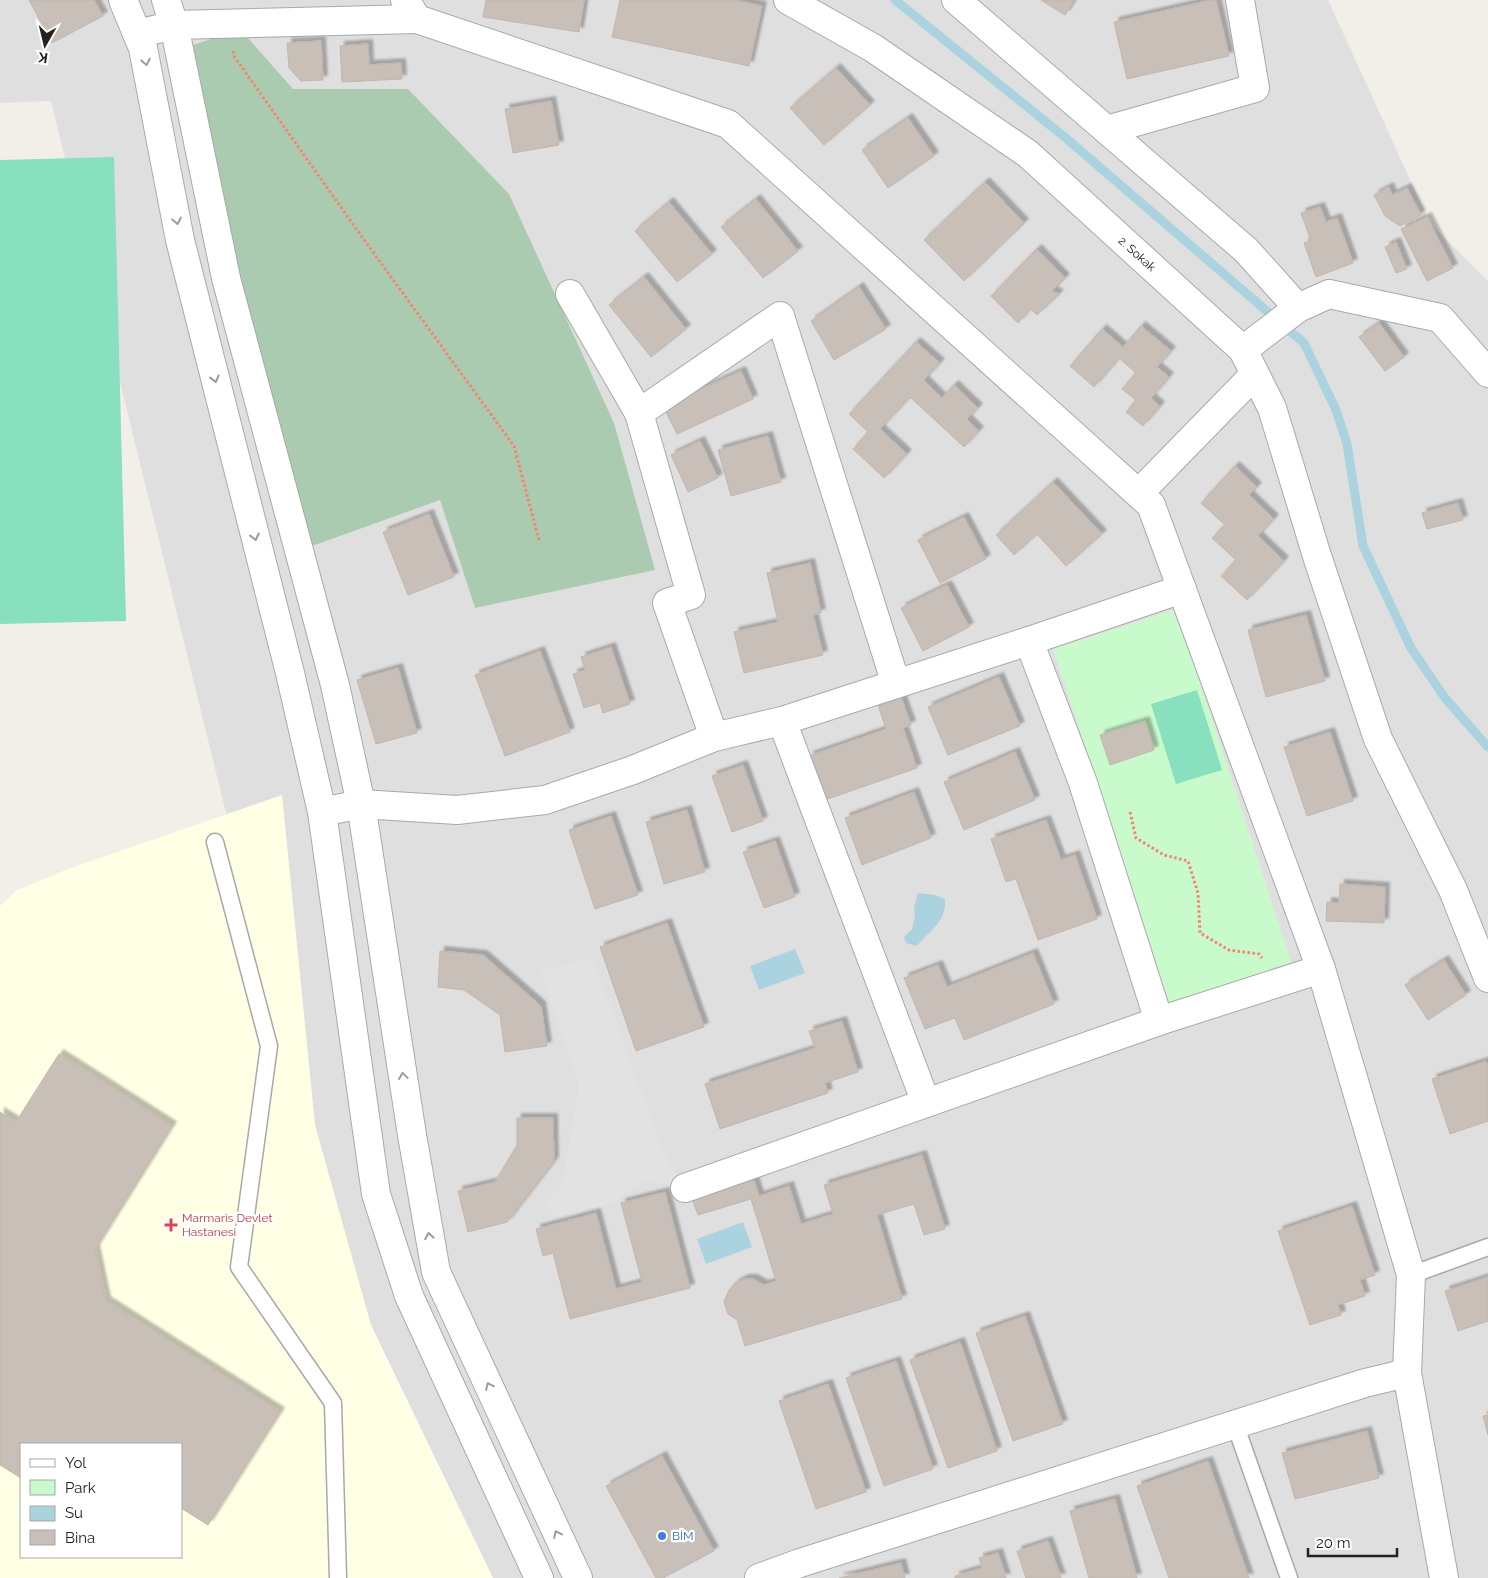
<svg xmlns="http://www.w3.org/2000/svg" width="1488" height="1578" font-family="Raleway,sans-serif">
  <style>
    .residential { fill: #e0dfdf }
    .education { fill: #ffffe5; fill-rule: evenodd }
    .cemetery { fill: #aacbaf }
    .park { fill: #c8facc }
    .pitch { fill: #88e0be }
    .parking { fill: #e2e2e2 }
    .water { fill: #aad3df }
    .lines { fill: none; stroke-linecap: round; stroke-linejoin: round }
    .stream { stroke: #aad3df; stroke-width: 9 }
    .building { fill: #c7bfb8; stroke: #c4b6ab; filter: url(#shadow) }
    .service-casing { stroke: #a9a9a9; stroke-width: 19 }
    .minor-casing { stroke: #a9a9a9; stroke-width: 30 }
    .tertiary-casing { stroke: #a9a9a9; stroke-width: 30 }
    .path { stroke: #fa8072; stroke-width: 3; stroke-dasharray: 2.5 2.5; stroke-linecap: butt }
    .service { stroke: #fff; stroke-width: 16 }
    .minor { stroke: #fff; stroke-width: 28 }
    .tertiary { stroke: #fff; stroke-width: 28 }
    .oneway { stroke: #9c9c9c }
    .health-dot { fill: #e0444e; stroke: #fff; stroke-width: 2 }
    .shop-dot { fill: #3f7fe0; stroke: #fff; stroke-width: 2 }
    .labels { text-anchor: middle; stroke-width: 4.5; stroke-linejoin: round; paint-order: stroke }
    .street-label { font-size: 12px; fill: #222; stroke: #fff }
    .health-label { font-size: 12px; fill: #be3a42; stroke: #fff; text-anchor: start }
    .shop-label { font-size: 12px; fill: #366cbe; stroke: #fff; text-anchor: start }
  </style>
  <defs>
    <filter id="shadow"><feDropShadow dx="4.5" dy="-4.5" stdDeviation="1" flood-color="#0004"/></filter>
  </defs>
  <rect width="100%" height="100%" fill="#f2efe9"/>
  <!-- residential -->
  <path class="residential" d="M0,0H1328L1430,223L1488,281V1578H464L312,1163L51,101L0,103Z"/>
  <!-- education -->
  <path class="education" d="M282,795L315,1125L371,1325L493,1578H0V906L17,890L68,869ZM21,1444H181V1557H21Z"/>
  <!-- cemetery -->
  <path class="cemetery" d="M217,37H247L293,89H408L509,194L614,423L655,570L475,608L440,500L301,550L187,47Z"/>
  <!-- park -->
  <path class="park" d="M1176,609L1292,964L1169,1003L1053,649Z"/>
  <!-- pitch -->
  <g class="pitch">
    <path d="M114,157L126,621L0,624V160Z"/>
    <path d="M1197,690L1222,770L1176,784L1151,704Z"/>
  </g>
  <!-- parking -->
  <path class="parking" d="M593,958L664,1153L685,1188L643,1180L614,1203L555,1217L545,1202L562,1186L579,1086L540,971Z"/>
  <!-- water -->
  <g class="water">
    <path d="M918,893L935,895L945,899C947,921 930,930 917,946L906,943L904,937L912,929L915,916L914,908Z"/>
    <path d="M795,949L805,973L759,990L750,966Z"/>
    <path d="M743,1222L752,1247L706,1264L697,1239Z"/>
  </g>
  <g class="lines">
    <!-- stream -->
    <path class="stream" d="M895,0L1067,139L1304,343L1336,410L1347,444L1363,546L1411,648L1445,698L1488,747"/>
  </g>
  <!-- building -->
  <g class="building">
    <path d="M29,0H94L103,16L52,43Z"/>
    <path d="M486,0H584L579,32L483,17Z"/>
    <path d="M620,0H734L762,6L749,66L612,37Z"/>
    <path d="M1041,0H1074L1065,15Z"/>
    <path d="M1211,0H1216L1229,56L1127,79L1114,22Z"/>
    <path d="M321,41L323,80L301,81L289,68L287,43Z"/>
    <path d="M368,44L369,65L401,63L402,79L342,82L340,46Z"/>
    <path d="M836,68L870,105L824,145L790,108Z"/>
    <path d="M551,101L559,145L513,153L505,109Z"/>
    <path d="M908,118L934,156L888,188L862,150Z"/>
    <path d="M985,182L1024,223L964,281L924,240Z"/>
    <path d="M1389,187L1392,195L1407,188L1421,215L1400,226L1385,216L1374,195Z"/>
    <path d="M756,199L798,251L763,278L721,227Z"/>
    <path d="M669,202L712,254L677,282L635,231Z"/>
    <path d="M1320,207L1326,222L1337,218L1353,263L1316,277L1304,243L1311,241L1301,213Z"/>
    <path d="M1427,217L1453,268L1427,281L1401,229Z"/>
    <path d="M1396,242L1407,269L1396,273L1385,247Z"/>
    <path d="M1037,249L1065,278L1052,291L1059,294L1037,315L1031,309L1018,323L991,296Z"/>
    <path d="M644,277L686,329L651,357L609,305Z"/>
    <path d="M859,287L886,329L834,360L811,321Z"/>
    <path d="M1379,323L1404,357L1385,371L1359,337Z"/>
    <path d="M1141,326L1171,351L1157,367L1169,377L1151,398L1160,406L1143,426L1126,412L1136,400L1122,389L1136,373L1119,358L1094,387L1070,366L1102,329L1123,347Z"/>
    <path d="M916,342L940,363L924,380L942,398L954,385L978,408L967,419L979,431L964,447L910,397L880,429L907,454L884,478L853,449L868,432L849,414Z"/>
    <path d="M741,371L753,399L677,434L663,406Z"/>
    <path d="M768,436L781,482L731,496L718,450Z"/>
    <path d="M700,441L718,478L688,492L671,455Z"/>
    <path d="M1235,466L1257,487L1249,495L1274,519L1258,536L1284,561L1247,600L1221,576L1236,560L1212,538L1225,525L1201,503Z"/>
    <path d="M1053,482L1102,534L1066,566L1037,534L1014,555L996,535Z"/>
    <path d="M1458,503L1463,520L1427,529L1422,513Z"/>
    <path d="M429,514L454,577L408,595L383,532Z"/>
    <path d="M964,517L986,559L940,583L918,540Z"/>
    <path d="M810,563L821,613L813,615L823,655L744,673L734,632L778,622L767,573Z"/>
    <path d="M947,585L969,627L923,651L901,608Z"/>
    <path d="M1306,615L1325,681L1266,697L1248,630Z"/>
    <path d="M611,647L630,704L603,713L600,703L584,708L573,674L585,670L581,657Z"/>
    <path d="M540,651L570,732L505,756L475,675Z"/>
    <path d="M398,668L417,733L376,744L357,680Z"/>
    <path d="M999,677L1020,726L948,755L928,707Z"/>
    <path d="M901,697L911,725L903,728L917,768L825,800L809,756L886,729L878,705Z"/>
    <path d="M1145,721L1154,750L1110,765L1100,735Z"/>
    <path d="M1330,732L1353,801L1307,816L1284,747Z"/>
    <path d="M1015,752L1035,800L964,830L944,782Z"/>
    <path d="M743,765L763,821L732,832L712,776Z"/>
    <path d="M914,792L931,838L862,865L845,818Z"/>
    <path d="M687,810L705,872L664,884L646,822Z"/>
    <path d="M611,816L638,895L595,909L569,830Z"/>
    <path d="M1046,820L1061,860L1075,855L1097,919L1038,940L1016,879L1006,882L991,839Z"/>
    <path d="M775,841L795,897L764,908L743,852Z"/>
    <path d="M1340,884L1385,887L1384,923L1326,921L1327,902L1339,903Z"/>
    <path d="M667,923L704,1027L636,1051L600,947Z"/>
    <path d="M440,951L483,955L541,1006L547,1046L505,1052L500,1015L464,990L438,987Z"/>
    <path d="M1033,953L1054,1004L964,1040L955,1018L925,1029L904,978L938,965L947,987Z"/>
    <path d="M1444,960L1466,995L1428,1020L1405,985Z"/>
    <path d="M842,1021L858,1072L825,1083L828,1093L720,1129L705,1084L815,1048L809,1031Z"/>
    <path d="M59,1054L172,1126L95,1249L106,1301L280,1412L208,1525L181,1508V1444H21V1478L0,1465V1297L1,1294L0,1293V1112L16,1122Z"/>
    <path d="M1486,1061L1488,1067V1121L1450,1134L1432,1079Z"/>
    <path d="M517,1118H553L554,1161L507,1222L468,1232L458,1191L495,1182L517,1145Z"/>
    <path d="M922,1155L945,1229L924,1235L914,1204L877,1215L902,1299L745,1346L737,1320L728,1314L724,1302L729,1290L736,1283L744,1279H753L764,1285L776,1281L751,1199L698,1215L692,1199L754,1180L759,1196L789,1186L801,1224L833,1214L824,1185Z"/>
    <path d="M665,1192L690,1288L570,1319L553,1253L543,1256L536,1229L596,1213L616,1289L642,1282L621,1203Z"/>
    <path d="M1352,1206L1375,1275L1360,1280L1365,1296L1338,1305L1341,1315L1310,1325L1278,1231Z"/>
    <path d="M1488,1277V1321L1458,1331L1445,1291Z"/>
    <path d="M1025,1316L1063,1424L1013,1441L976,1333Z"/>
    <path d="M960,1342L997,1451L948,1468L910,1360Z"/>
    <path d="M896,1361L933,1469L884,1486L846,1378Z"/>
    <path d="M828,1384L866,1492L816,1509L779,1401Z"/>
    <path d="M1488,1415V1435L1483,1416Z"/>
    <path d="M1367,1431L1379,1478L1295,1499L1282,1453Z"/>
    <path d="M662,1456L714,1551L663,1578H656L606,1486Z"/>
    <path d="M1208,1461L1249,1578H1169L1137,1486Z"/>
    <path d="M1115,1499L1137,1578H1089L1070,1511Z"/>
    <path d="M1048,1541L1061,1578H1026L1017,1551Z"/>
    <path d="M998,1553L1006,1578H955V1576L982,1568L979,1558Z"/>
    <path d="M901,1563L905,1578H839Z"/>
  </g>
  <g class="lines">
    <!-- service casing -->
    <g class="service-casing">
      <g id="service">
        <path d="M215,842L269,1046L239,1267L333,1403L338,1578"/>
        <path d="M1411,1275L1488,1247"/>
        <path d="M1235,1424L1289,1578"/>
      </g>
    </g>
    <!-- minor casing -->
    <g class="minor-casing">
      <g id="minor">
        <path d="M405,0L417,19L728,124L1151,505L1321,969L1411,1275L1407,1373L1365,1383L800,1563L759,1578"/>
        <path d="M788,0L873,48L1028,154L1243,350L1298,308L1329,294L1440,318L1488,373"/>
        <path d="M956,0L1246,250L1298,308"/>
        <path d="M137,34L174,25L417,19"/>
        <path d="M1107,130L1255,88L1240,0"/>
        <path d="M570,294L639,413L691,595L667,603L714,737"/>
        <path d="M1243,350L1272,408L1317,556L1378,739L1453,890L1488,978"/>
        <path d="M639,413L780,316L896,684"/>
        <path d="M1139,493L1255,374"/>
        <path d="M1029,641L1083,783L1159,1021"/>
        <path d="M782,721L926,1103"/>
        <path d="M322,812L361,804L457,810L545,800L633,770L714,737L782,721L1029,641L1182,589"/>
        <path d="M685,1188L1159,1021L1321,969"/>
        <path d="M1407,1373L1444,1578"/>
      </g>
    </g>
    <!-- tertiary casing -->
    <g class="tertiary-casing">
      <g id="tertiary">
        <path d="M123,0L143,48L180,240L290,673L322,812L376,1194L409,1296L539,1578"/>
        <path d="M166,0L174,25L226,278L335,685L361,804L412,1135L436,1272L578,1578"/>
      </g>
    </g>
    <!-- path -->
    <g class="path">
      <path d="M233,51L234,56L362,237L514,446L539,540"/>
      <path d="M1130,812L1136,838L1164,855L1188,861L1198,893L1200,933L1229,950L1259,954L1262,958"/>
    </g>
    <!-- service -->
    <use href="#service" class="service"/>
    <!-- minor -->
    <use href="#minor" class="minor"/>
    <!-- tertiary -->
    <use href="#tertiary" class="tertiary"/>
  </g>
  <!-- one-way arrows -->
  <defs><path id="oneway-chevron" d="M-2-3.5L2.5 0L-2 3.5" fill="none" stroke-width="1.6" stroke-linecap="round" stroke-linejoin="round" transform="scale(1.25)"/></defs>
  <g class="oneway">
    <use href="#oneway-chevron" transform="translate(146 62) rotate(79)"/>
    <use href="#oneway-chevron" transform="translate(177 221) rotate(79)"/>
    <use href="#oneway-chevron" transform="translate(215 379) rotate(76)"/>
    <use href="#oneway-chevron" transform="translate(255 537) rotate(76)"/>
    <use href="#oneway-chevron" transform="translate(403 1076) rotate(-98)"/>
    <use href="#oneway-chevron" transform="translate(429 1236) rotate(-100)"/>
    <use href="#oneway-chevron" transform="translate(489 1386) rotate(-115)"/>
    <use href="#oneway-chevron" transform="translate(557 1534) rotate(-115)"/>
  </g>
  <!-- markers -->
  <path class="health-dot" d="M168.5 1217.5h5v5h5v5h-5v5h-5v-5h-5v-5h5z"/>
  <circle class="shop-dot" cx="662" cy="1536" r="5"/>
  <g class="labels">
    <!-- street labels -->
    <g class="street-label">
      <text transform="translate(1137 254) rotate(42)" y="4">2. Sokak</text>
    </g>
    <!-- health labels -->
    <g class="health-label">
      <text x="182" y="1222">Marmaris Devlet<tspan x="182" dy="14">Hastanesi</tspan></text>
    </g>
    <!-- shop labels -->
    <g class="shop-label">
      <text x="672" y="1540">BİM</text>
    </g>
  </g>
  <!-- legend -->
  <rect x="20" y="1443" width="162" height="115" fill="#ffffff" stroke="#a7a7a7"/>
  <rect x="30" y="1459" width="25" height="8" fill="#ffffff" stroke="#a7a7a7"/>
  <text x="65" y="1468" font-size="15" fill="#222222">Yol</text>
  <rect x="30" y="1480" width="25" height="15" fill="#c8facc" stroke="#a7a7a7"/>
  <text x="65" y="1493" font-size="15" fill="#222222">Park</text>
  <rect x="30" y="1506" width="25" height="15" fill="#aad3df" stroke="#a7a7a7"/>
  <text x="65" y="1518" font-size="15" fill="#222222">Su</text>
  <rect x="30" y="1530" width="25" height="15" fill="#c7bfb8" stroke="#a7a7a7"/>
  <text x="65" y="1543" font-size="15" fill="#222222">Bina</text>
  <!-- north arrow -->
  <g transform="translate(45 45) rotate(188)" stroke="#ffffff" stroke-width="4" paint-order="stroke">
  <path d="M0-4L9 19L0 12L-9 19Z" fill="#222222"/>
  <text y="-8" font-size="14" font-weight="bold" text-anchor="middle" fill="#222222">K</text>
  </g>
  <!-- scale -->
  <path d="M1308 1548v8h89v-8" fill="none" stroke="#222222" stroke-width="2.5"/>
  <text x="1316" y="1548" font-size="15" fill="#222222" stroke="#ffffff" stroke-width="4" paint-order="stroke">20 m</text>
</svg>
